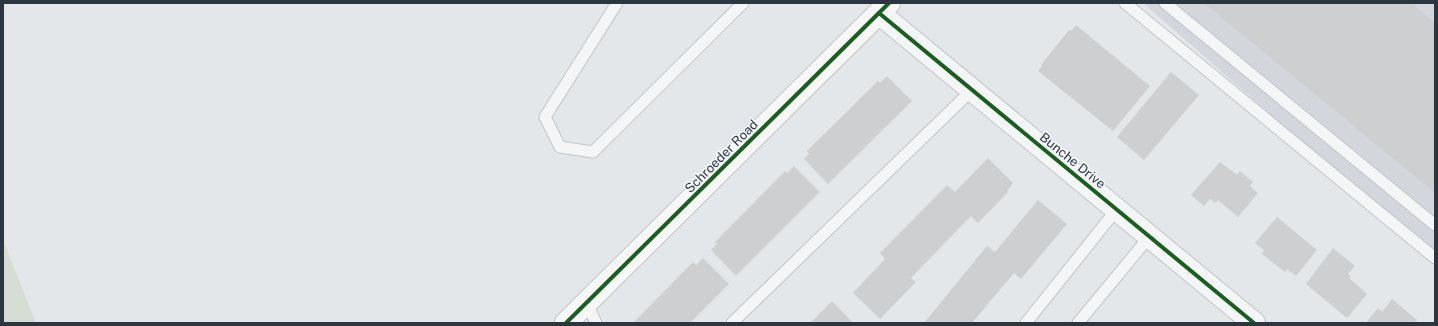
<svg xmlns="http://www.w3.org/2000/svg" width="1438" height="326" font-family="'Public Sans',sans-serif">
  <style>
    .built { fill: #d3d7dc }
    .green { fill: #d6ddd5 }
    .building { fill: #cdcfd1 }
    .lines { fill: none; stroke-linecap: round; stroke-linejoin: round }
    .lane-casing { stroke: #c2c5c7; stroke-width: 13 }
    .street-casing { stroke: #c2c5c7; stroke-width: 24 }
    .secondary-casing { stroke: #c2c5c7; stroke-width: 24 }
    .lane { stroke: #f4f5f6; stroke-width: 11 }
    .street { stroke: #f4f5f6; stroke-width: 22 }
    .secondary { stroke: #f7f7f8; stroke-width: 22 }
    .cycleway-casing { stroke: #f3f6f8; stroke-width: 6 }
    .cycleway { stroke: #1b5e20; stroke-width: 4 }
    .labels { text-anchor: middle; stroke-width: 3; stroke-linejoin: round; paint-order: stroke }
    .street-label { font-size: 13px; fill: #2c3641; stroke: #f3f6f8 }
  </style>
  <rect width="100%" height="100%" fill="#e4e7e9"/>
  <!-- built -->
  <path class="built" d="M1143,3H1435V258Z"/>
  <!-- green -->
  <path class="green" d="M3,240L36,323H3Z"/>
  <!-- building -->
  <g class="building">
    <path d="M1204,3H1411L1435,23V193Z"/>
    <path d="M1076,25L1150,86L1113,131L1038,71L1042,66L1041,65L1069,30L1071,31Z"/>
    <path d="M1171,72L1199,95L1144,160L1117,137Z"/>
    <path d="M887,76L912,101L828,184L804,159L809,154L807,151L878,81L880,83Z"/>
    <path d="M988,158L1013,183L1007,191L1008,192L978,223L971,216L911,278L916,282L880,319L853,293L885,259L880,253L947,185L955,192Z"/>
    <path d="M1220,162L1237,175L1240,171L1253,182L1250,186L1258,193L1238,217L1218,200L1215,203L1210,199L1204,206L1191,195Z"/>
    <path d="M794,166L820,192L736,276L711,250L717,244L715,242L785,171L787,173Z"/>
    <path d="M1038,200L1067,224L1021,279L1014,273L972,323H924L987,246L995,252Z"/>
    <path d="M1277,217L1317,250L1296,276L1287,269L1285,272L1262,254L1264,250L1255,243Z"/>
    <path d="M1333,248L1355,266L1348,274L1351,276L1349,278L1367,294L1347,318L1306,284Z"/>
    <path d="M703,258L729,284L690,323H633L693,262L696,265Z"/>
    <path d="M1392,299L1417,320L1414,323H1366L1378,308L1382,312Z"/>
    <path d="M832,301L853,323H810Z"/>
  </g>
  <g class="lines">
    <!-- lane casing -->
    <g class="lane-casing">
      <g id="lane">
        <path d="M617,3L545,117L560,147L593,152L743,3"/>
        <path d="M1125,3L1435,258"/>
        <path d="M1165,3L1435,225"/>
        <path d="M587,303L596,323"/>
        <path d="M732,323L972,90"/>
        <path d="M1026,323L1117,209"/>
        <path d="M1078,323L1150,236"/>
      </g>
    </g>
    <!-- street casing -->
    <g class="street-casing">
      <path id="street" d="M879,13L1254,323"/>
    </g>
    <!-- secondary casing -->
    <g class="secondary-casing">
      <path id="secondary" d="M566,323L889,3"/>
    </g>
    <!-- lane -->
    <use href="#lane" class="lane"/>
    <!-- street -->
    <use href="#street" class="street"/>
    <!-- secondary -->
    <use href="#secondary" class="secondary"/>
    <!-- cycleway casing -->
    <g class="cycleway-casing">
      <g id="cycleway">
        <path d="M879,13L1254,323"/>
        <path d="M566,323L889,3"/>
      </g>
    </g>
    <!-- cycleway -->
    <use href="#cycleway" class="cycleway"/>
  </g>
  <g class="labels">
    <!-- street labels -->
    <g class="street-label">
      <text transform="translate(721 156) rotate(-45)" y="5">Schroeder Road</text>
      <text transform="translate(1073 160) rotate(39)" y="5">Bunche Drive</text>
    </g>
  </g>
  <!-- border -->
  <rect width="1438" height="326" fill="none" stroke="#2c3641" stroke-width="8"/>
</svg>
